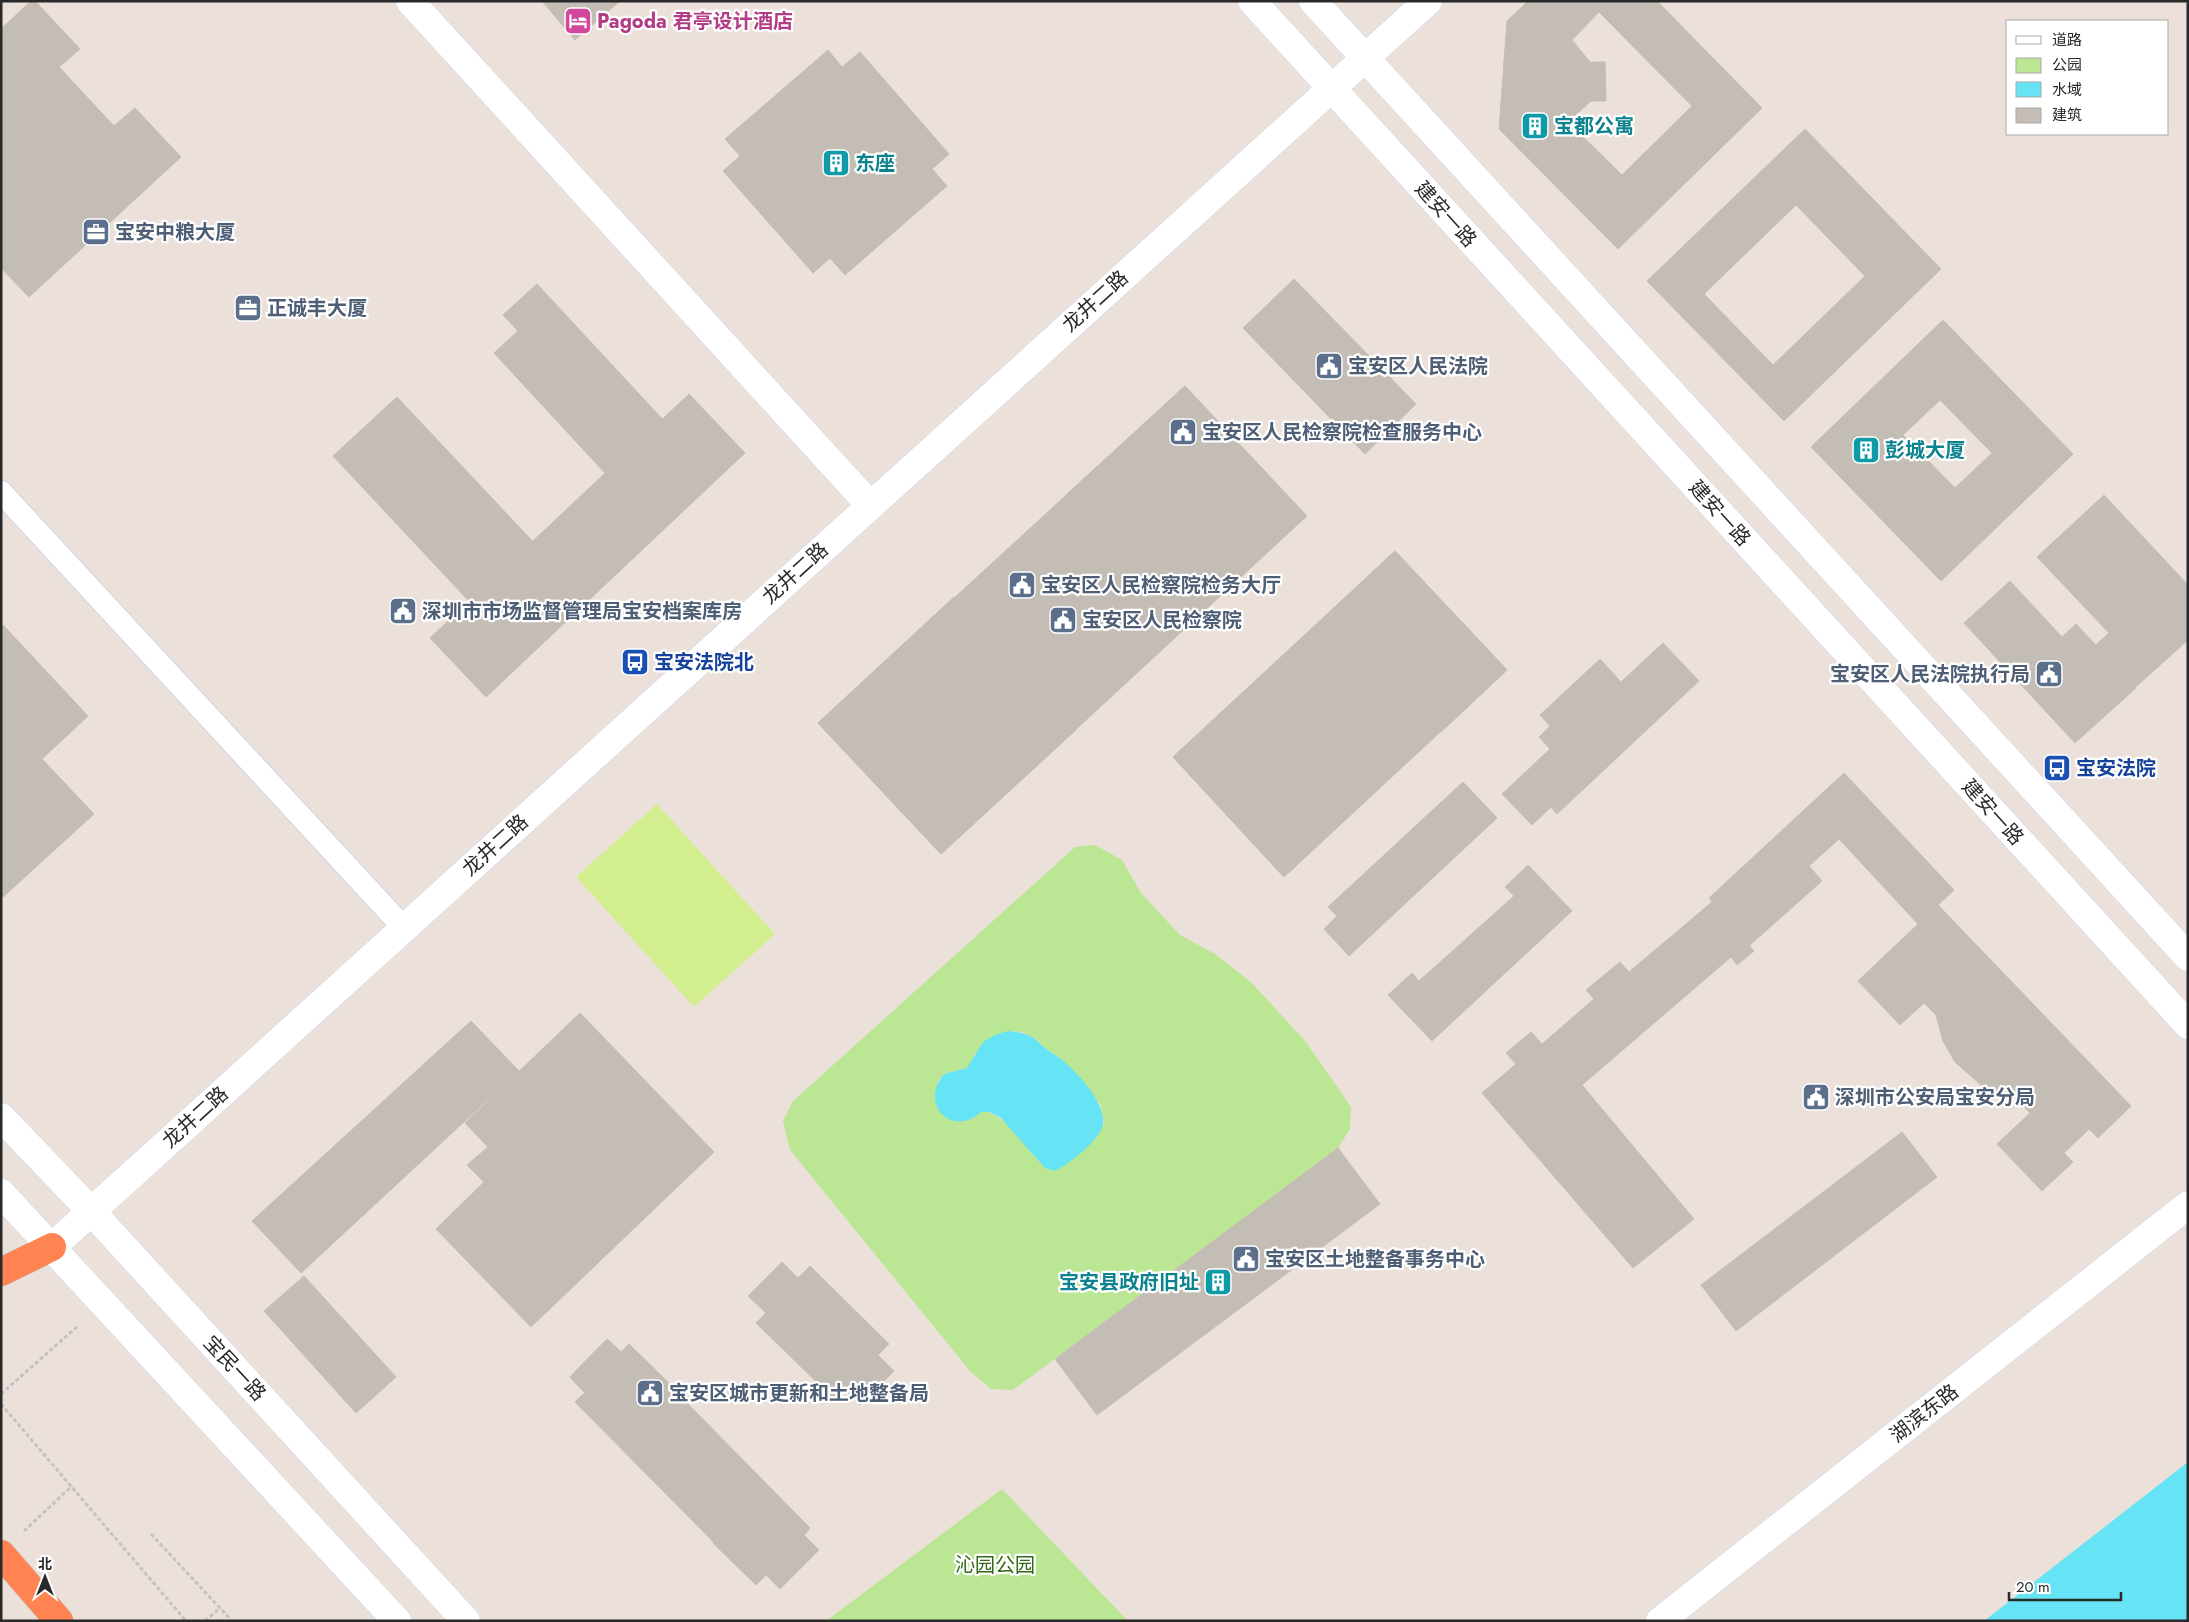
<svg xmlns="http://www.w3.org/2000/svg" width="2189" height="1622" font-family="Jost,'Noto Sans SC',sans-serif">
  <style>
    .green { fill: #bbe693; fill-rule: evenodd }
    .pitch { fill: #d3ee8e }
    .water { fill: #66e3f4 }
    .building { fill: #c4bdb5; stroke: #c7bdb3; fill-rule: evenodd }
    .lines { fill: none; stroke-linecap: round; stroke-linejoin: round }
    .lane-casing { stroke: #cfd5e3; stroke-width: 24 }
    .street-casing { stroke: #cfd5e3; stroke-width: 29 }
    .secondary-casing { stroke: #cfd5e3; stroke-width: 29 }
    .highway-casing { stroke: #c3c3c3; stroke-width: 29 }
    .path { stroke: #c3c3c3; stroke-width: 3; stroke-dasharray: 4 2.5; stroke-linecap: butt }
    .lane { stroke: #fff; stroke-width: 22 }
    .street { stroke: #fff; stroke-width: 28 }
    .secondary { stroke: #fff; stroke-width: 28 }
    .highway { stroke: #ff8452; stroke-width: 28 }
    .labels { text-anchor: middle; stroke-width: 4.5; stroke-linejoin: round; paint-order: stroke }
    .hotel-label { font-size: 20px; font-weight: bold; fill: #b23c85; stroke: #fff; text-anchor: start }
    .culture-label { font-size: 20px; font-weight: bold; fill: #0d838f; stroke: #fff; text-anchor: start }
    .street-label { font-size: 20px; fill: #292929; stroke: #fff }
    .service-label { font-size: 20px; font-weight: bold; fill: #4e5e75; stroke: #fff; text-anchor: start }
    .transit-label { font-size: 20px; font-weight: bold; fill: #164399; stroke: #fff; text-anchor: start }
    .park-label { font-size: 20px; fill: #336916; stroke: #fff }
  </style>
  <rect width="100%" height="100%" fill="#ece1da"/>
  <!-- green -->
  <g class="green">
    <path d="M1095,845L1122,860L1141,893L1180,935L1215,954L1251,982L1306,1042L1351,1107L1350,1129L1338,1148L1013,1390L991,1389L970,1371L790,1150L783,1121L793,1101L1075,847ZM1008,1031L1022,1032L1035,1038L1045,1048L1061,1059L1080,1078L1100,1104L1104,1124L1045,1168C1032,1154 1005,1115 987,1112C975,1110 960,1117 949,1119L937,1107L938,1081L944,1074L967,1068L972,1062L975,1054Z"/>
    <path d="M1002,1489L1128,1621H826Z"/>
  </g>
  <!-- pitch -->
  <path class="pitch" d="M657,804L775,934L694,1007L576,877Z"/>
  <!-- water -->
  <g class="water">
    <path d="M1008,1031C1018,1032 1026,1033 1034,1038C1038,1041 1041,1045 1045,1048C1050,1052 1056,1055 1061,1059C1077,1072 1106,1103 1103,1124C1101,1139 1068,1165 1055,1171L1045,1168L1000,1117L989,1112H981C953,1138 918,1105 944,1074L967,1068L983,1042L995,1035Z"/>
    <path d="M2188,1462V1621H1984Z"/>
  </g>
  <!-- building -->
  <g class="building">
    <path d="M31,1H35L80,49L59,67L114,126L135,108L181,157L29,297L1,268V29Z"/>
    <path d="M542,1H620L575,40Z"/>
    <path d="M1528,1H1657L1762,108L1618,249L1499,129L1507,21ZM1599,12L1692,106L1622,175L1568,122L1591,101H1606L1605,62H1590L1572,40Z"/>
    <path d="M828,50L842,67L860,52L949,154L932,169L947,186L845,275L830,258L813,273L723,171L740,156L725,139Z"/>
    <path d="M1805,129L1941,269L1784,421L1647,281ZM1796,205L1865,276L1773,365L1704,294Z"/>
    <path d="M1294,279L1416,404L1365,454L1243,328Z"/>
    <path d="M537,284L691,450L675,465L683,473L641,512L494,353L518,331L503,315Z"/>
    <path d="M1943,320L2073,454L1941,581L1811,447ZM1940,400L1992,453L1955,488L1903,435Z"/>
    <path d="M1185,386L1293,503L1173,612L1066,495Z"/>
    <path d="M1185,386L1307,516L941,854L818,723Z"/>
    <path d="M689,394L745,453L486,697L430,638Z"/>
    <path d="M397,397L569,580L549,598L556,605L511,646L333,456Z"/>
    <path d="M2104,495L2188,585V640L2130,692L2090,650L2109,633L2037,557Z"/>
    <path d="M1395,551L1507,670L1284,877L1173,757Z"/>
    <path d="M1395,551L1507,670L1441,732L1329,613Z"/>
    <path d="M2010,581L2062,637L2076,624L2136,688L2075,743L1964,623Z"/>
    <path d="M954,597L1077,729L941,854L818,723Z"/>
    <path d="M3,625L88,716L42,759L94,814L3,897L1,895V626Z"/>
    <path d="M1663,643L1699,681L1557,814L1551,807L1532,825L1502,794L1550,749L1539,737L1550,726L1540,715L1600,659L1621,682Z"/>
    <path d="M1239,696L1350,815L1284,877L1173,757Z"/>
    <path d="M1844,773L1954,890L1918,924L1839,839L1809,866L1822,881L1750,945L1709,898Z"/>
    <path d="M1463,782L1497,818L1349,956L1324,929L1337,916L1328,907Z"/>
    <path d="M1528,865L1572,911L1432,1041L1388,995L1412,973L1419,981L1514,896L1505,887Z"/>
    <path d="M1712,902L1754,951L1737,965L1731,957L1582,1085L1694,1219L1633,1268L1482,1093L1516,1064L1506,1053L1531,1032L1542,1044L1594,999L1586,990L1620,962L1629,972Z"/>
    <path d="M1938,905L2131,1106L2098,1138L2089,1129L2064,1153L2073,1162L2042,1191L1997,1144L2030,1113L2016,1098L1997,1094L1981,1085L1955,1062L1943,1041L1936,1015L1924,1003L1900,1025L1858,981Z"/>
    <path d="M580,1013L714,1152L531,1327L436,1229L484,1182L467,1165L488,1147L465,1123Z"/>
    <path d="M471,1021L519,1071L301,1273L252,1221Z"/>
    <path d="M1902,1132L1937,1177L1736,1331L1701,1285Z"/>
    <path d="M1338,1148L1380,1204L1097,1415L1055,1359Z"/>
    <path d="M782,1262L798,1278L810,1266L889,1344L878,1355L894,1371L860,1405L843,1387L833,1398L756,1323L766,1313L748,1296Z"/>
    <path d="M304,1276L396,1377L356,1413L264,1311Z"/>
    <path d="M607,1339L621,1352L629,1344L810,1528L804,1535L819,1550L780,1589L766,1575L756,1585L575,1402L585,1393L570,1377Z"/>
    <path d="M607,1339L621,1352L629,1344L673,1387L666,1394L682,1409L642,1448L629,1435L619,1445L575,1402L585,1393L570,1377Z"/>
    <path d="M745,1480L757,1492L766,1484L810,1528L804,1535L819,1550L780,1589L766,1575L756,1585L713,1543L723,1533L707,1518Z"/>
  </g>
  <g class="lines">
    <!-- lane casing -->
    <g class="lane-casing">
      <path id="lane" d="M1,492L404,928"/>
    </g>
    <!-- street casing -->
    <g class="street-casing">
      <path id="street" d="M410,1L870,505"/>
    </g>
    <!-- secondary casing -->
    <g class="secondary-casing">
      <g id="secondary">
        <path d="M1252,1L2188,1025"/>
        <path d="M1313,1L2188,957"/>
        <path d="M1,1117L91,1211L466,1621"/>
        <path d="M1,1193L397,1621"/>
        <path d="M52,1247L1428,1"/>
        <path d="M1660,1621L2188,1205"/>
      </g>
    </g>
    <!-- highway casing -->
    <g class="highway-casing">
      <g id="highway">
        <path d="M1,1272L52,1247"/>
        <path d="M1,1554L59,1621"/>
      </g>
    </g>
    <!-- path -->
    <g class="path">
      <path d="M1,1394L79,1325"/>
      <path d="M1,1404L186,1621"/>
      <path d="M24,1531L72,1486"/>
      <path d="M151,1534L232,1621"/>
      <path d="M205,1621L220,1608"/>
    </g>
    <!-- lane -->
    <use href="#lane" class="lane"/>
    <!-- street -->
    <use href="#street" class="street"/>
    <!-- secondary -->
    <use href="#secondary" class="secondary"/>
    <!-- highway -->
    <use href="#highway" class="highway"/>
  </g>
  <!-- icons -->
  <defs>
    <g id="hotel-square" transform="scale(1.4375)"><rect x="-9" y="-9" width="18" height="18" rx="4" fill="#d1479c" stroke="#fff"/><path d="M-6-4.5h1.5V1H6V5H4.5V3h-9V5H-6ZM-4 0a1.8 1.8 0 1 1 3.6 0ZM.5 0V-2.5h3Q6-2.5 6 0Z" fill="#fff"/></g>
    <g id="building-square" transform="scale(1.4375)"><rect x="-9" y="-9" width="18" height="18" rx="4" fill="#0f9aa8" stroke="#fff"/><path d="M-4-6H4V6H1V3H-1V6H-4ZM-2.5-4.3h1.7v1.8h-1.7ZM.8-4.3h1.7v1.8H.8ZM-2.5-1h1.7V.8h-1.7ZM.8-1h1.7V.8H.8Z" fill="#fff"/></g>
    <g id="office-square" transform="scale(1.4375)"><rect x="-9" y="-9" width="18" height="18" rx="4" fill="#5c6f8a" stroke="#fff"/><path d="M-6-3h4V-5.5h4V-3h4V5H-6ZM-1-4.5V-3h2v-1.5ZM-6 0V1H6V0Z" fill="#fff"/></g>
    <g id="civic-square" transform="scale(1.4375)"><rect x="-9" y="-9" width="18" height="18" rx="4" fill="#5c6f8a" stroke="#fff"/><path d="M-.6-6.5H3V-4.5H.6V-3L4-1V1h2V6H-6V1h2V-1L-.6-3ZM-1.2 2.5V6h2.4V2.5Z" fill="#fff"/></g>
    <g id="bus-square" transform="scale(1.4375)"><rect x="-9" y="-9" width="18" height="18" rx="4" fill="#1a4fb4" stroke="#fff"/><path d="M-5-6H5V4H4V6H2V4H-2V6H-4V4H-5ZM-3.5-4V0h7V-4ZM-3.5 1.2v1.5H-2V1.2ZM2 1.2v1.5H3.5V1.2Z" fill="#fff"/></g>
  </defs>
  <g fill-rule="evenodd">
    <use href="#hotel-square" x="578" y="21"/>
    <use href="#building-square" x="1535" y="126"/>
    <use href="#building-square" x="836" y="163"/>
    <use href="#office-square" x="96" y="232"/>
    <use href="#office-square" x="248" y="308"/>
    <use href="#civic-square" x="1329" y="366"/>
    <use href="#civic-square" x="1183" y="432"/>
    <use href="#building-square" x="1866" y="450"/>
    <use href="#civic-square" x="1022" y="585"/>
    <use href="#civic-square" x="403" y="611"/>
    <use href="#civic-square" x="1063" y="620"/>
    <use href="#bus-square" x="635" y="662"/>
    <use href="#civic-square" x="2049" y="674"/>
    <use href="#bus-square" x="2057" y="768"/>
    <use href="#civic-square" x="1816" y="1097"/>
    <use href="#civic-square" x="1246" y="1259"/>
    <use href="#building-square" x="1218" y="1282"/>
    <use href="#civic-square" x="650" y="1393"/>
  </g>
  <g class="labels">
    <!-- hotel labels -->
    <g class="hotel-label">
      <text x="597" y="28">Pagoda 君亭设计酒店</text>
    </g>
    <!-- culture labels -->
    <g class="culture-label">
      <text x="1554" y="133">宝都公寓</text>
      <text x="855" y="170">东座</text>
      <text x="1885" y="457">彭城大厦</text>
      <text x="1199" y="1289" text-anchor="end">宝安县政府旧址</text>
    </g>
    <!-- street labels -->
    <g class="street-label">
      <text transform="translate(1446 214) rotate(48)" y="7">建安一路</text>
      <text transform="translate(1095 301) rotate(-42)" y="7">龙井二路</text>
      <text transform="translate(1720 513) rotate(48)" y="7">建安一路</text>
      <text transform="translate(795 573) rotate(-42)" y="7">龙井二路</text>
      <text transform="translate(1993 812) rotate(48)" y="7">建安一路</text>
      <text transform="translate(495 845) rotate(-42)" y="7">龙井二路</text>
      <text transform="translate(195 1117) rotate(-42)" y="7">龙井二路</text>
      <text transform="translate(235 1368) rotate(47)" y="7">宝民一路</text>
      <text transform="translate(1924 1413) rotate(-38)" y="7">湖滨东路</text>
    </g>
    <!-- service labels -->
    <g class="service-label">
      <text x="115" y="239">宝安中粮大厦</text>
      <text x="267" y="315">正诚丰大厦</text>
      <text x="1348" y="373">宝安区人民法院</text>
      <text x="1202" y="439">宝安区人民检察院检查服务中心</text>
      <text x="1041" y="592">宝安区人民检察院检务大厅</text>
      <text x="422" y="618">深圳市市场监督管理局宝安档案库房</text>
      <text x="1082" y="627">宝安区人民检察院</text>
      <text x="2030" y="681" text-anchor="end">宝安区人民法院执行局</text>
      <text x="1835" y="1104">深圳市公安局宝安分局</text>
      <text x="1265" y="1266">宝安区土地整备事务中心</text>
      <text x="669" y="1400">宝安区城市更新和土地整备局</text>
    </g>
    <!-- transit labels -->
    <g class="transit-label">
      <text x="654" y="669">宝安法院北</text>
      <text x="2076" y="775">宝安法院</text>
    </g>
    <!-- park labels -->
    <g class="park-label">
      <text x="995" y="1572">沁园公园</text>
    </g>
  </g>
  <!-- border -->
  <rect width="2189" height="1622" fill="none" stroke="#292929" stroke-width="5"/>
  <!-- legend -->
  <rect x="2006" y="20" width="162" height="115" fill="#ffffff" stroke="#a9a9a9"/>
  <rect x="2016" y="36" width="25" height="8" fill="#ffffff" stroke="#a9a9a9"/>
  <text x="2052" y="45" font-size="15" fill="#292929">道路</text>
  <rect x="2016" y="58" width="25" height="15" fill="#bbe693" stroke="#a9a9a9"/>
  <text x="2052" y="70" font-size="15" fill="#292929">公园</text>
  <rect x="2016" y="82" width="25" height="15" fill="#66e3f4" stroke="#a9a9a9"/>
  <text x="2052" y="95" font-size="15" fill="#292929">水域</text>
  <rect x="2016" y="108" width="25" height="15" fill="#c4bdb5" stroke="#a9a9a9"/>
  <text x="2052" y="120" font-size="15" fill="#292929">建筑</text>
  <!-- north arrow -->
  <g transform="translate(45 1577)" stroke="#ffffff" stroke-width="4" paint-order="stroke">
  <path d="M0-4L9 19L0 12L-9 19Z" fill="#292929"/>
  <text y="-8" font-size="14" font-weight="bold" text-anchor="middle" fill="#292929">北</text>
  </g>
  <!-- scale -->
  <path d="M2009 1592v8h112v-8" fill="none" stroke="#292929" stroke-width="2.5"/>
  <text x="2016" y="1592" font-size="15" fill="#292929" stroke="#ffffff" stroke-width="4" paint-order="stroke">20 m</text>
</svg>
